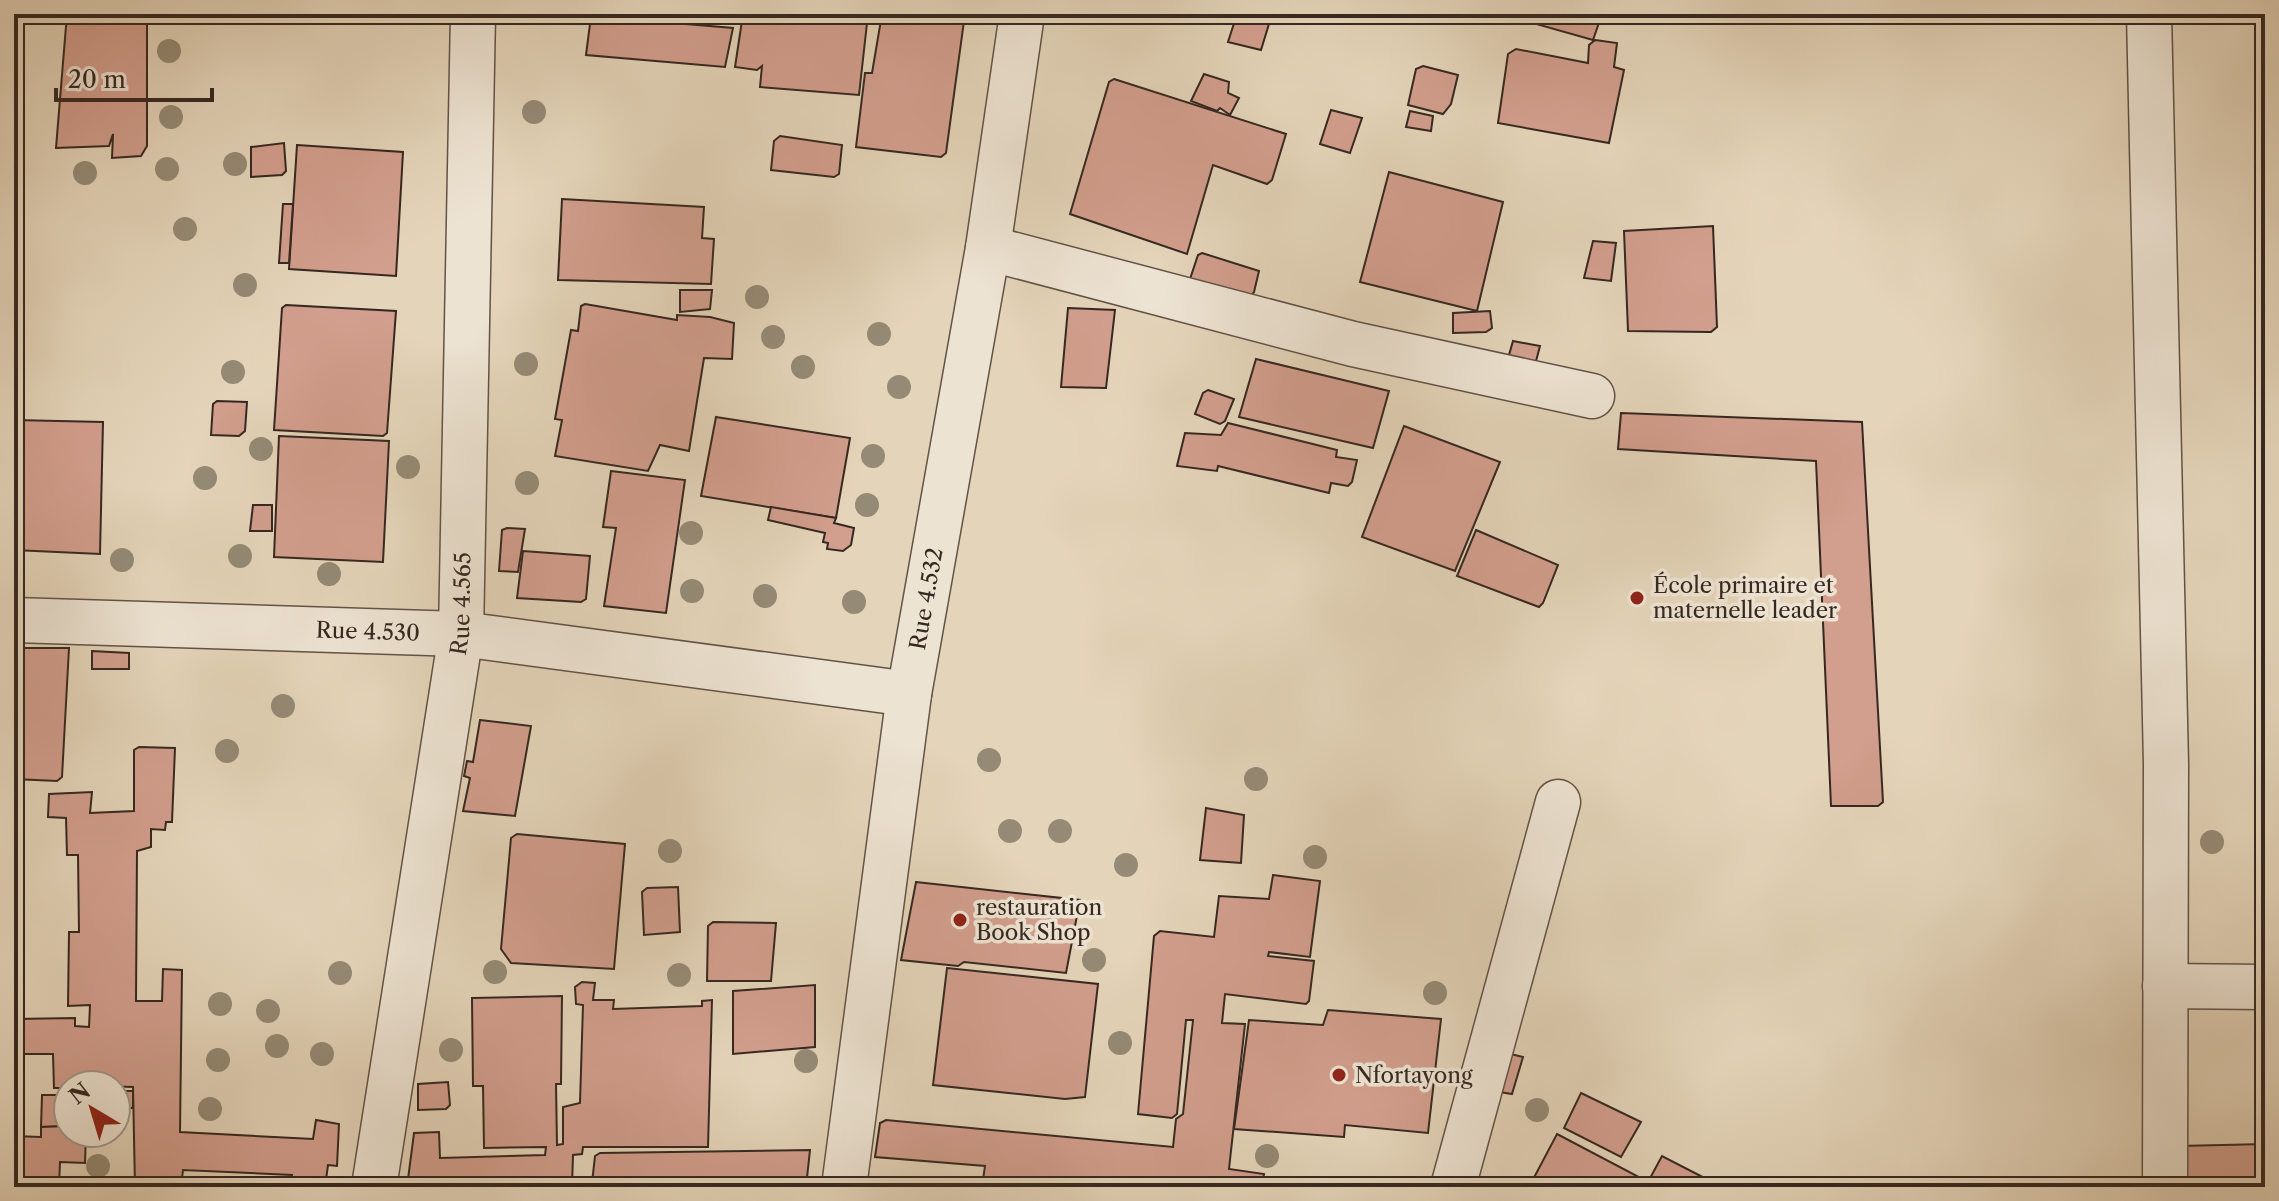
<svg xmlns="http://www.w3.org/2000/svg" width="2279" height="1201" font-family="'Libre Caslon Text',serif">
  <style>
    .building { fill: #d29e8d; stroke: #362821; stroke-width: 2 }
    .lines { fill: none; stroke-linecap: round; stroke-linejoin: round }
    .minor-casing { stroke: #625347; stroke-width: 47 }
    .minor { stroke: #ede3d2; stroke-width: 44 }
    .tree { fill: #958a75 }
    .poi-dot { fill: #8f2418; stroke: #ede3d2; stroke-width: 3 }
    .labels { text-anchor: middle; stroke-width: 7; stroke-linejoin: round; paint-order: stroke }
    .poi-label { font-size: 22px; fill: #362821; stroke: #ede3d2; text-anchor: start }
    .street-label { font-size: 22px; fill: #362821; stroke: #ede3d2 }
  </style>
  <rect width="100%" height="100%" fill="#e4d4b9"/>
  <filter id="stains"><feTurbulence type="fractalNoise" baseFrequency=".0025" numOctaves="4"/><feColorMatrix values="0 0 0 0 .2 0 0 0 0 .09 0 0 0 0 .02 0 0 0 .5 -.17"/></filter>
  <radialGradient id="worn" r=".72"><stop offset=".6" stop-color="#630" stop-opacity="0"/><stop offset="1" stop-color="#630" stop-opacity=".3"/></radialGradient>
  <!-- building -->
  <g class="building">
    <path d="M67,14H147V146L141,156L112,158L113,134L109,146L56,148Z"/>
    <path d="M604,14H739L738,22Z"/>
    <path d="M743,14H868L859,95L760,87L762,66L757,70L735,67Z"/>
    <path d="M882,14L964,21L946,153L941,157L856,147L865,73H872Z"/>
    <path d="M1237,14H1272L1261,50L1228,42Z"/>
    <path d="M1501,14H1602L1593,40Z"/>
    <path d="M591,16L733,28L725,67L586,55Z"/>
    <path d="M1595,40L1617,43L1614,67L1624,70L1609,143L1498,123L1508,54L1516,49L1588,63L1589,45Z"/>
    <path d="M1423,66L1458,75L1451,104L1443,114L1408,105L1416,69Z"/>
    <path d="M1204,74L1229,82L1228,93L1239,98L1230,115L1220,108L1217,111L1191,101Z"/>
    <path d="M1114,79L1286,134L1272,180L1267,184L1213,165L1187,254L1070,214L1109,82Z"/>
    <path d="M1331,110L1362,118L1350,153L1320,144Z"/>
    <path d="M1410,111L1433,116L1431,131L1406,127Z"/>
    <path d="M780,136L842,145L839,174L834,177L771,170L774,141Z"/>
    <path d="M284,143L286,171L282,175L251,177V147Z"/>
    <path d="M297,145L403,152L396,276L289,269Z"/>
    <path d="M1389,172L1503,202L1477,311L1360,282Z"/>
    <path d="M562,199L704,207L702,238L714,239L711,284L558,280Z"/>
    <path d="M283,204H293L289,263H279Z"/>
    <path d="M1713,226L1717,327L1711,332L1628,331L1624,231Z"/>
    <path d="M1593,241L1616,243L1611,281L1584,278Z"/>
    <path d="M1202,253L1259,271L1254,292L1251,296L1190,279L1198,255Z"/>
    <path d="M680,290H712L710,309L680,312Z"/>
    <path d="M585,304L677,320V315L710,317L734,323L732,359L704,358L689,451L660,445L648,471L555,456L562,420L555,419L571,330L578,331L581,306Z"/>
    <path d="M286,305L396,311L387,433L383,436L274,430L282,308Z"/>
    <path d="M1068,308L1115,310L1106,388L1061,387Z"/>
    <path d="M1490,311L1492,328L1486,332L1453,333V313Z"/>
    <path d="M1513,341L1540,346L1535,365L1507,362Z"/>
    <path d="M1256,359L1389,391L1373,448L1239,417Z"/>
    <path d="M1208,390L1234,399L1225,421L1220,424L1195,414L1203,393Z"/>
    <path d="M217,401L247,402L245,431L239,436L211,435L213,404Z"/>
    <path d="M1621,413L1862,422L1883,802L1878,806H1831L1816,461L1618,449Z"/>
    <path d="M716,417L850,438L836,518L701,496Z"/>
    <path d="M14,420L103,422L100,554L14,550Z"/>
    <path d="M1228,423L1337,450L1336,457L1357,460L1352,482L1348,486L1331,483L1329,493L1218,466L1217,471L1177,466L1185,433L1221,435Z"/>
    <path d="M1404,426L1500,462L1455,571L1362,537Z"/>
    <path d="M279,436L389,441L383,562L274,557Z"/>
    <path d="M611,471L685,480L666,613L604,606L616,528L603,527Z"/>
    <path d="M253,505H272V531H250Z"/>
    <path d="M771,507L836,518L834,523L854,528L851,545L843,551L827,549L828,543L823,542L825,533L768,520Z"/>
    <path d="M507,528L525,529L518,572L499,571L502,530Z"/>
    <path d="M1476,530L1558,565L1543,603L1539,607L1457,576Z"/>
    <path d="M523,551L590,556L586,599L581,602L517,598Z"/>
    <path d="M14,648H69L62,777L57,781L14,779Z"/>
    <path d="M92,651L129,653V669H92Z"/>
    <path d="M480,720L531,726L515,816L463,811L470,778L464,776L467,761L473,762Z"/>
    <path d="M139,747L175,748L172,822H166L165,830L151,829V847L137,851L136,1001H162L163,969L182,970L180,1132L313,1139L316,1120L339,1124L337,1166L328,1165L325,1187H290L292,1175L183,1170L181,1187H135L133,1087L68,1085V1088H54L53,1054H14V1019L75,1018V1026L89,1027L90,1005L68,1006L69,932H79L78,855H67L66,818L48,817L49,794L92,792L90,813L134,811V750Z"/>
    <path d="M1206,808L1244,815L1241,863L1200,860Z"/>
    <path d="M517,834L625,844L614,969L511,963L501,949L511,838Z"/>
    <path d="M1273,875L1320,881L1310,957L1269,952L1268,956L1314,961L1309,1001L1306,1004L1225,994L1222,1023L1245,1024L1229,1169L1264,1174L1262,1187H982L985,1166L875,1157L880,1123L886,1120L1173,1147L1176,1119L1183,1114L1193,1020H1186L1177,1114L1172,1118L1138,1114L1154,936L1160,931L1214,937L1219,896L1269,899Z"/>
    <path d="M916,882L1080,900L1066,973L964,962L958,966L901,960Z"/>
    <path d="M678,887L680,932L644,935L642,892L647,888Z"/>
    <path d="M713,922L776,923L771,981H707L708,926Z"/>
    <path d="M947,968L1098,984L1085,1097L1065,1099L933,1085Z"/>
    <path d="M582,982L595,983L593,1000H614L613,1009L702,1006V1001L712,1000L708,1147H583L582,1154L573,1155L572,1187H407L414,1133L439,1132L440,1158L545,1155L546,1147L484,1148L483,1086H473L472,998L562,996L561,1084H556L557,1145L563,1144V1107L580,1103L583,1005L576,1004L575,987Z"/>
    <path d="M815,985V1047L733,1054V991Z"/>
    <path d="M1328,1010L1441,1019L1428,1133L1345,1125L1344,1137L1234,1129L1249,1020L1323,1025Z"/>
    <path d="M1498,1051L1523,1057L1512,1094L1487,1090Z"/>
    <path d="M448,1082L450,1105L446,1109L418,1110V1084Z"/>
    <rect x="116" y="1091" width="17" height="17"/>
    <path d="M1581,1093L1641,1122L1621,1157L1564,1128Z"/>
    <path d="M42,1095H68V1126L41,1127Z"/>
    <path d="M68,1126V1133H86L85,1163L60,1162L59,1187H14V1136L41,1137V1127Z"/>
    <path d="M1557,1134L1648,1182L1662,1156L1722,1187H1529Z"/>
    <path d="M2265,1144V1187H2178L2179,1146Z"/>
    <path d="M810,1150L806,1187L592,1183L595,1156L600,1153Z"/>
  </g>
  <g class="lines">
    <!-- minor casing -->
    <g class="minor-casing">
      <g id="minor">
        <path d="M2149,14L2166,764L2165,1187"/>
        <path d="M988,248L1353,344L1592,396"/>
        <path id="s1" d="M14,620L461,634L909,694"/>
        <path d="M2165,986L2265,987"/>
        <path id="s2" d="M374,1187L461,634L473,14"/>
        <path id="s3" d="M844,1187L909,694L988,248L1022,14"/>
        <path d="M1453,1187L1558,802"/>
      </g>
    </g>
    <!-- minor -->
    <use href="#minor" class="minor"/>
  </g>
  <!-- trees -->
  <g class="tree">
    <circle cx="169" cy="51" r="12"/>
    <circle cx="534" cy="112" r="12"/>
    <circle cx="171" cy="117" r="12"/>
    <circle cx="235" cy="164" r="12"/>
    <circle cx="167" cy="169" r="12"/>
    <circle cx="85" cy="173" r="12"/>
    <circle cx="185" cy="229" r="12"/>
    <circle cx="245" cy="285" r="12"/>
    <circle cx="757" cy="297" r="12"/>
    <circle cx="879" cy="334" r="12"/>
    <circle cx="773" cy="337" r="12"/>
    <circle cx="526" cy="364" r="12"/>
    <circle cx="803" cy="367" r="12"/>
    <circle cx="233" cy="372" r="12"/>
    <circle cx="899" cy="387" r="12"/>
    <circle cx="261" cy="449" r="12"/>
    <circle cx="873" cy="456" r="12"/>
    <circle cx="408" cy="467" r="12"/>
    <circle cx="205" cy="478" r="12"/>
    <circle cx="527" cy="483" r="12"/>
    <circle cx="867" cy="505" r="12"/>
    <circle cx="691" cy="533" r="12"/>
    <circle cx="240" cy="556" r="12"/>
    <circle cx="122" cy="560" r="12"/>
    <circle cx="329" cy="574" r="12"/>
    <circle cx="692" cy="591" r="12"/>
    <circle cx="765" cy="596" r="12"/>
    <circle cx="854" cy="602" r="12"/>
    <circle cx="283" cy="706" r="12"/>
    <circle cx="227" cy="751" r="12"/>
    <circle cx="989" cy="760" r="12"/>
    <circle cx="1256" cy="779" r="12"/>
    <circle cx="1010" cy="831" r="12"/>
    <circle cx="1060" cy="831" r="12"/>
    <circle cx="2212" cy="842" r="12"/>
    <circle cx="670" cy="851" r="12"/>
    <circle cx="1315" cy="857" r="12"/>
    <circle cx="1126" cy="865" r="12"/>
    <circle cx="1094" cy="960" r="12"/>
    <circle cx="495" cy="972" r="12"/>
    <circle cx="340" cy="973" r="12"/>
    <circle cx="679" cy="975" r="12"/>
    <circle cx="1435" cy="993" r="12"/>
    <circle cx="220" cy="1004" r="12"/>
    <circle cx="268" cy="1011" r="12"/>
    <circle cx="1120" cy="1043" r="12"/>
    <circle cx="277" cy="1046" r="12"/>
    <circle cx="451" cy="1050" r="12"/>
    <circle cx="322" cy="1054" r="12"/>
    <circle cx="218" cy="1060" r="12"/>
    <circle cx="806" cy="1061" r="12"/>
    <circle cx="210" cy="1109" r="12"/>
    <circle cx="1537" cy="1110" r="12"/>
    <circle cx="1267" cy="1156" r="12"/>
    <circle cx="98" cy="1166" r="12"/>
  </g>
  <!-- markers -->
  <g class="poi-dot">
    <circle cx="1637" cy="598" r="8"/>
    <circle cx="960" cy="920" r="8"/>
    <circle cx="1339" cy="1075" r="8"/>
  </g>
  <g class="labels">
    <!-- poi labels -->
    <g class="poi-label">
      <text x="1653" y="593">École primaire et<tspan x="1653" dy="25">maternelle leader</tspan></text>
      <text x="976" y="915">restauration<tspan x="976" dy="25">Book Shop</tspan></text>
      <text x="1355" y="1083">Nfortayong</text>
    </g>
    <!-- street labels -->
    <g class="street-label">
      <text dy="8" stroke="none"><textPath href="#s3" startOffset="594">Rue 4.532</textPath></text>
      <text dy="8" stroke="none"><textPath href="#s2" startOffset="590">Rue 4.565</textPath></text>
      <text dy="8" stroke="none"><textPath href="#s1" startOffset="354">Rue 4.530</textPath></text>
    </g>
  </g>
  <!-- margin -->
  <rect width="2279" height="1201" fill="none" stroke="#e4d4b9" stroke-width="48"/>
  <rect x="16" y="16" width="2247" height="1169" fill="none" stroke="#362821" stroke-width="4"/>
  <rect x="24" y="24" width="2231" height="1153" fill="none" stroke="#362821" stroke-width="2"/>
  <!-- north arrow -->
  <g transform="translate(92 1109) rotate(322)"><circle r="38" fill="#ede3d2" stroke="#a4988b" stroke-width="2"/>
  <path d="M0-6L14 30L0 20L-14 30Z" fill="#8f2418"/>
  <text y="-12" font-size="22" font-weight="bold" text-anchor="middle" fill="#362821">N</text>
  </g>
  <!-- scale -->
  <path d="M56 88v12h156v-12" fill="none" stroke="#362821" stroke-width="4"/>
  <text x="68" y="88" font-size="24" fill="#362821" stroke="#ede3d2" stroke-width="6" paint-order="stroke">20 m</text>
  <rect width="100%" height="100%" filter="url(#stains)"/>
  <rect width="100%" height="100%" fill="url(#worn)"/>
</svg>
